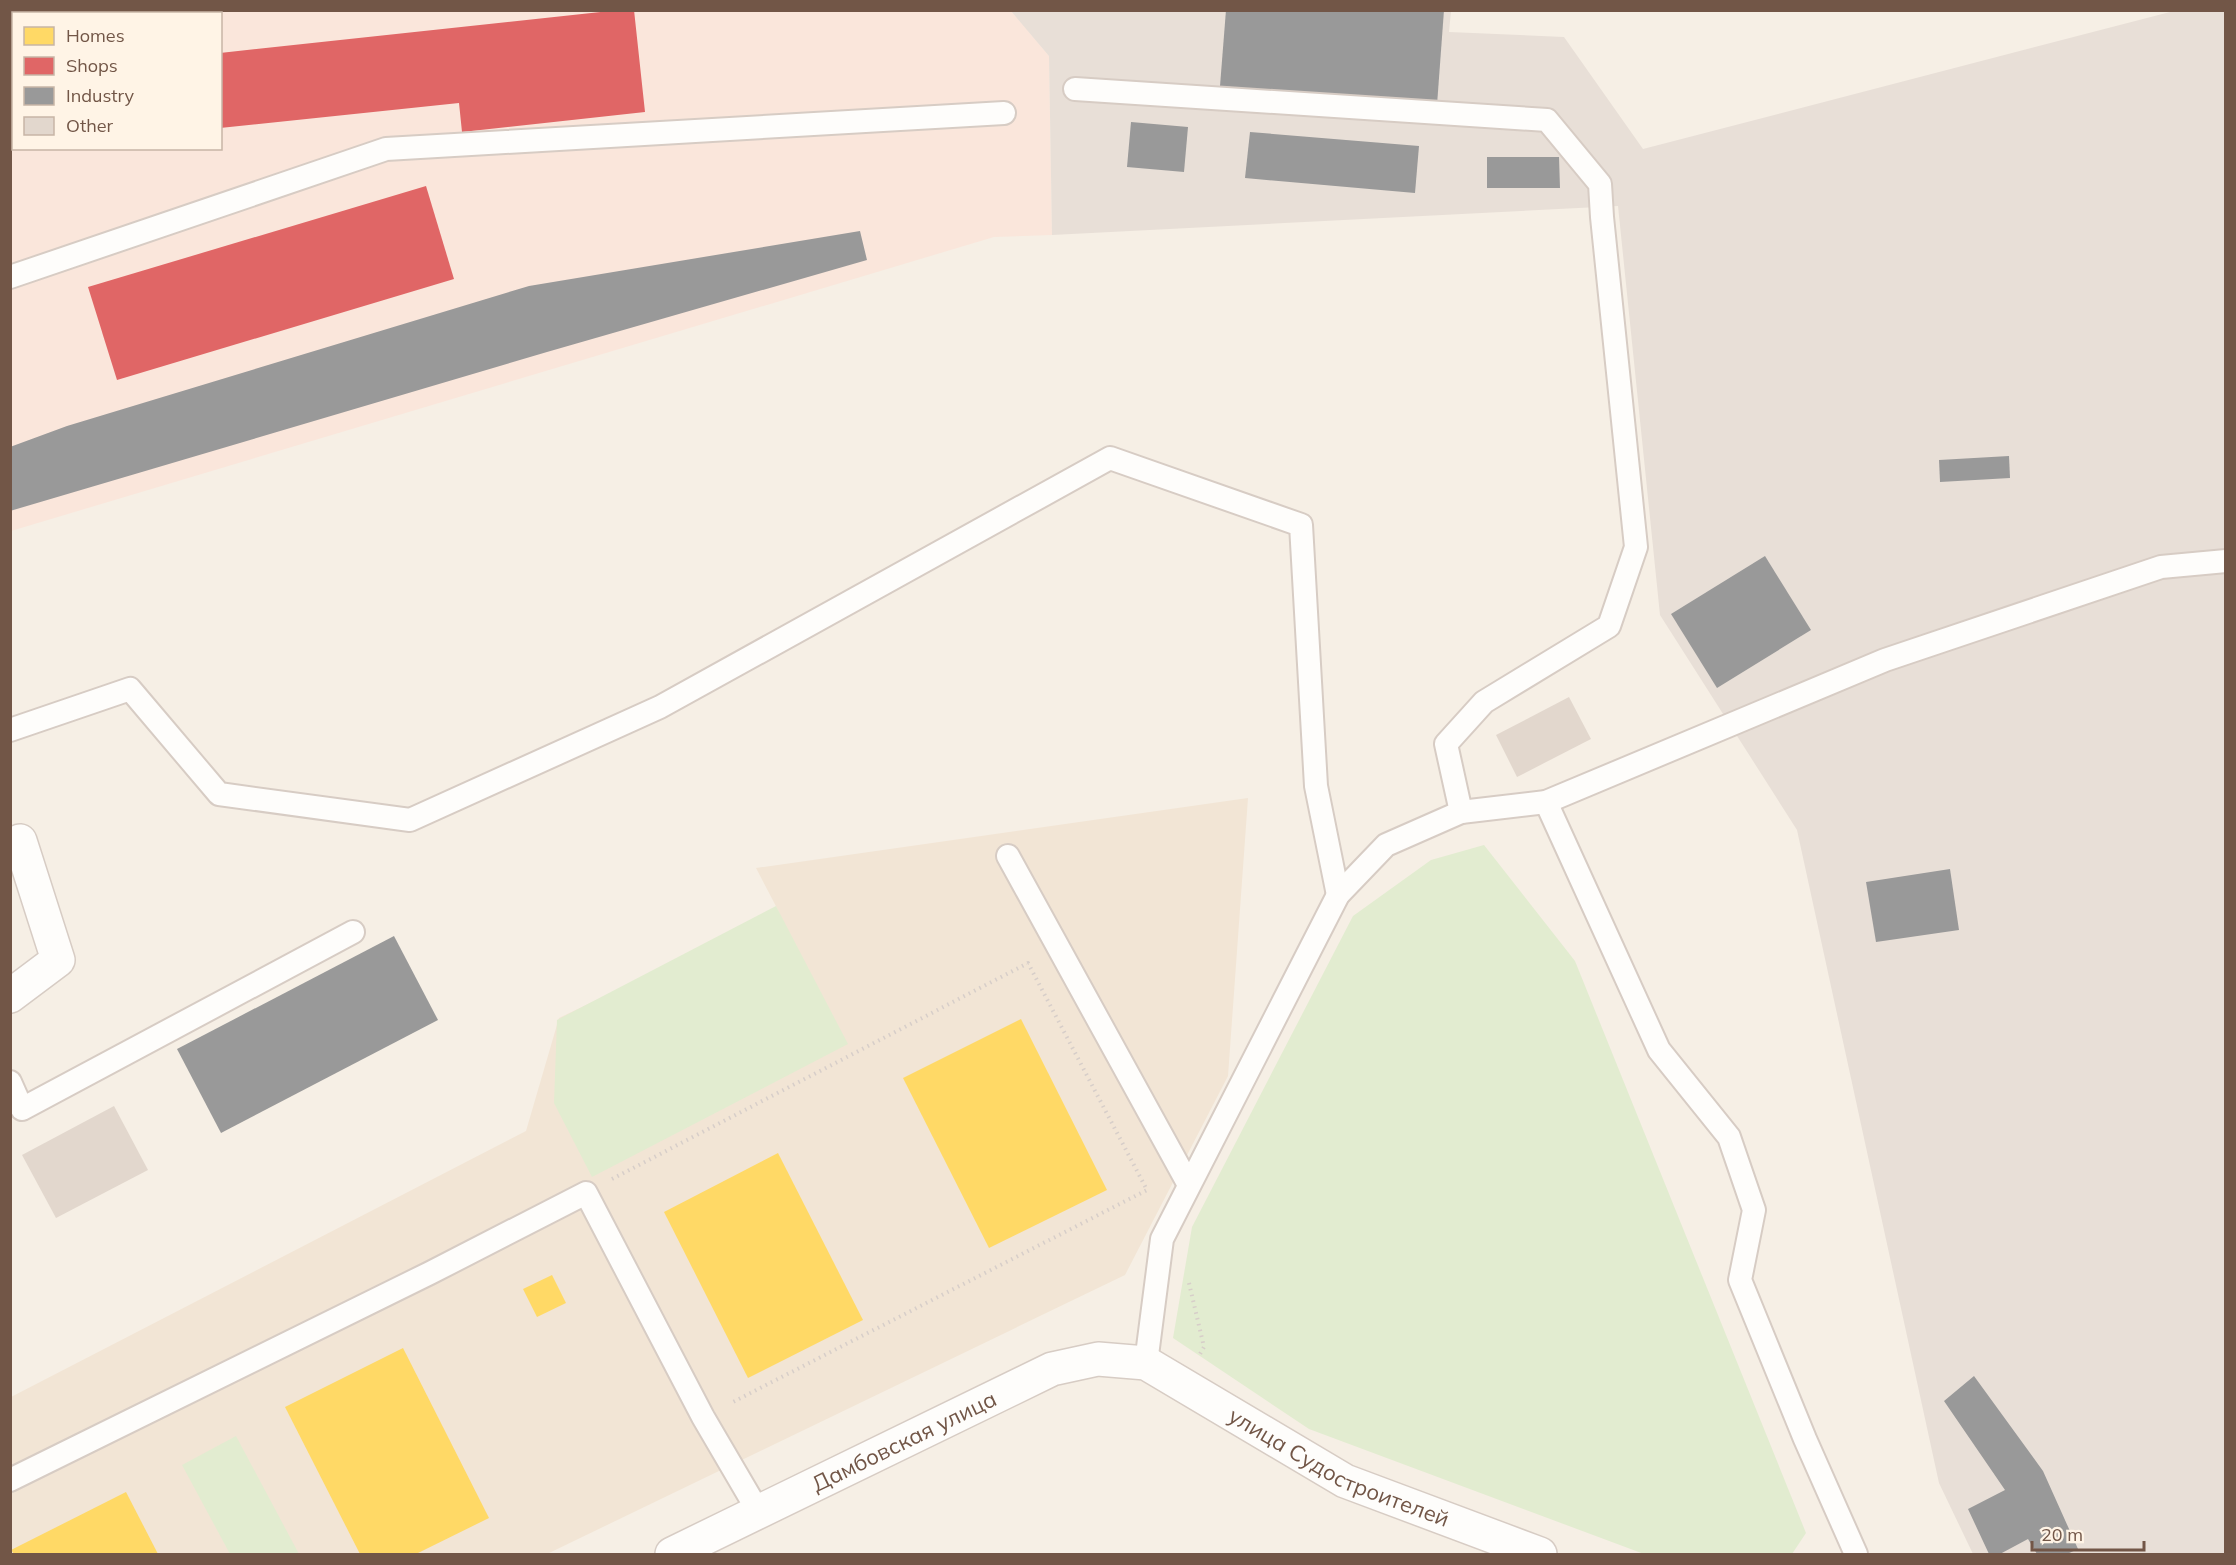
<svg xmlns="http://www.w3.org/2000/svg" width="2236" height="1565" font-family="Mulish,sans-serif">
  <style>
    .residential { fill: #f2e5d5 }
    .commercial { fill: #fae6db; fill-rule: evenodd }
    .industrial { fill: #e8dfd7 }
    .green { fill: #e2ecd0 }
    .homes { fill: #ffd966 }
    .shops { fill: #e06666 }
    .industry { fill: #999 }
    .building { fill: #e2d7cd }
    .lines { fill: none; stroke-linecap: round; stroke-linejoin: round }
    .service-casing { stroke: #d7ccc4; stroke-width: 26 }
    .minor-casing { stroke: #d7ccc4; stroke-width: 36 }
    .path { stroke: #d7cec9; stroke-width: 4; stroke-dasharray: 1.5 4.5; stroke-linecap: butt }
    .service { stroke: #fefdfb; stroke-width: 22 }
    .minor { stroke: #fefdfb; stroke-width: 33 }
    .labels { text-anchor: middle; stroke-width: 6; stroke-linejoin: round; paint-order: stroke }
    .street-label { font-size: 22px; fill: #725647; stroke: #fff4e6 }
  </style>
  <rect width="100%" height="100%" fill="#f6efe5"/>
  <!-- residential -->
  <path class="residential" d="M1248,798L1228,1076L1125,1275L547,1554H11V1397L526,1131L559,1018L779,912L756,868Z"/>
  <!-- commercial -->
  <path class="commercial" d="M1011,10L1049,56L1052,235L994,237L11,531V11ZM14,14H220V148H14Z"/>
  <!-- industrial -->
  <path class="industrial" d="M1011,11H1451L1449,32L1564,37L1643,149L2170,12L2225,11V1554H1973L1939,1483L1797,830L1660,615L1618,206L1052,235L1049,56Z"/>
  <!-- green -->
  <g class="green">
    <path d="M1484,845L1575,961L1806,1533L1792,1554H1644L1309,1429L1173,1338L1192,1227L1353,916L1431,860Z"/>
    <path d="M776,906L848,1044L592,1177L554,1103L557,1020Z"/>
    <path d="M236,1436L299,1554H230L182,1465Z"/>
  </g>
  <!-- homes -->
  <g class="homes">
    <path d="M1021,1019L1107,1190L989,1248L903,1078Z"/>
    <path d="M778,1153L863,1320L748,1378L664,1212Z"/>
    <path d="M552,1275L566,1303L537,1317L523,1289Z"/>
    <path d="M403,1348L489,1518L416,1554H360L285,1407Z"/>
    <path d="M126,1492L158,1554H14L11,1550Z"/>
  </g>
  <!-- shops -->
  <g class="shops">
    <path d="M619,10H634L645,112L462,132L459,103L220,128V53Z"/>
    <rect x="10" y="75" width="4" height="75"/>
    <path d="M426,186L454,279L117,380L88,287Z"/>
  </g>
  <!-- industry -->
  <g class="industry">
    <path d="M1226,10H1444L1437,105L1220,86Z"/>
    <path d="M1131,122L1188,127L1184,172L1127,167Z"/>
    <path d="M1250,132L1419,146L1415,193L1245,178Z"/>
    <path d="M1487,157H1559L1560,188H1487Z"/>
    <path d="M860,231L867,260L547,352L10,511V447L67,426L529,286Z"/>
    <path d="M2009,456L2010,478L1940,482L1939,460Z"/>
    <path d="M1765,556L1811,630L1717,688L1671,614Z"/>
    <path d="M1950,869L1959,930L1876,942L1866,882Z"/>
    <path d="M394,936L438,1020L221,1133L177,1049Z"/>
    <path d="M1974,1376L2043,1471L2078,1549L2067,1554H2037L2028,1539L2000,1554H1989L1968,1509L2005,1490L1944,1401Z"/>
  </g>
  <!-- building -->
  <g class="building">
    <path d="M1569,697L1591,739L1517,777L1496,735Z"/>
    <path d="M114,1106L148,1170L56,1218L22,1155Z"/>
  </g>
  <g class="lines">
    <!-- service casing -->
    <g class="service-casing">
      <g id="service">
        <path d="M1075,89L1547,120L1600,184L1602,217L1636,547L1609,626L1484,702L1446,744L1461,812"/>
        <path d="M10,277L386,149L1004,113"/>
        <path d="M10,730L130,689L219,794L410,820L660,707L1110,458L1301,525L1316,786L1338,895"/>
        <path d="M1546,802L1659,1050L1729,1137L1754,1210L1740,1280L1805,1439L1856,1554"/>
        <path d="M1008,856L1189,1185"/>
        <path d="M10,1082L22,1109L353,932"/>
        <path d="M1146,1363L1162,1239L1338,895L1386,845L1461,812L1546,802L1885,660L2161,567L2226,561"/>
        <path d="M10,1480L430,1273L586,1193L703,1417L758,1511"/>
      </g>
    </g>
    <!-- minor casing -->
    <g class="minor-casing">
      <g id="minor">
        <path d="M10,996L58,960L20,841"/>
        <path id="s1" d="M672,1554L1052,1369L1098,1359L1146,1363L1345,1481L1540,1554"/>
      </g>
    </g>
    <!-- path -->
    <g class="path">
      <path d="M612,1179L1028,963L1147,1190L731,1403"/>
      <path d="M1189,1283L1204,1347L1200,1354"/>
    </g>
    <!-- service -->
    <use href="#service" class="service"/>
    <!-- minor -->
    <use href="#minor" class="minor"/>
  </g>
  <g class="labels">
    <!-- street labels -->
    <g class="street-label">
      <text dy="8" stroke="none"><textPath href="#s1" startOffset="258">Дамбовская улица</textPath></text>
      <text dy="8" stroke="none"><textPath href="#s1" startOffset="738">улица Судостроителей</textPath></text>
    </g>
  </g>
  <!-- border -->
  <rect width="2236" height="1565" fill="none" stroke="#725647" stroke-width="24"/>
  <!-- legend -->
  <rect x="12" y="12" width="210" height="138" fill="#fff4e6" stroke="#c7b5a6" stroke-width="1.5"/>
  <rect x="24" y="27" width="30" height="18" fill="#ffd966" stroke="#c7b5a6" stroke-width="1.5"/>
  <text x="66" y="42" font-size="18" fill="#725647">Homes</text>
  <rect x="24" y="57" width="30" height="18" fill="#e06666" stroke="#c7b5a6" stroke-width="1.5"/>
  <text x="66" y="72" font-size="18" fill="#725647">Shops</text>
  <rect x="24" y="87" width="30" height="18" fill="#999999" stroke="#c7b5a6" stroke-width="1.5"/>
  <text x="66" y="102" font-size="18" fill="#725647">Industry</text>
  <rect x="24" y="117" width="30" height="18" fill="#e2d7cd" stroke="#c7b5a6" stroke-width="1.5"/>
  <text x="66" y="132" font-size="18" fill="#725647">Other</text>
  <!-- scale -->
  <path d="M2032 1541v9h112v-9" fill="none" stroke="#725647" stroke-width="3"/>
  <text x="2041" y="1541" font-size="18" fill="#725647" stroke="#fff4e6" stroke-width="4.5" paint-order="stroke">20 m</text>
</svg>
